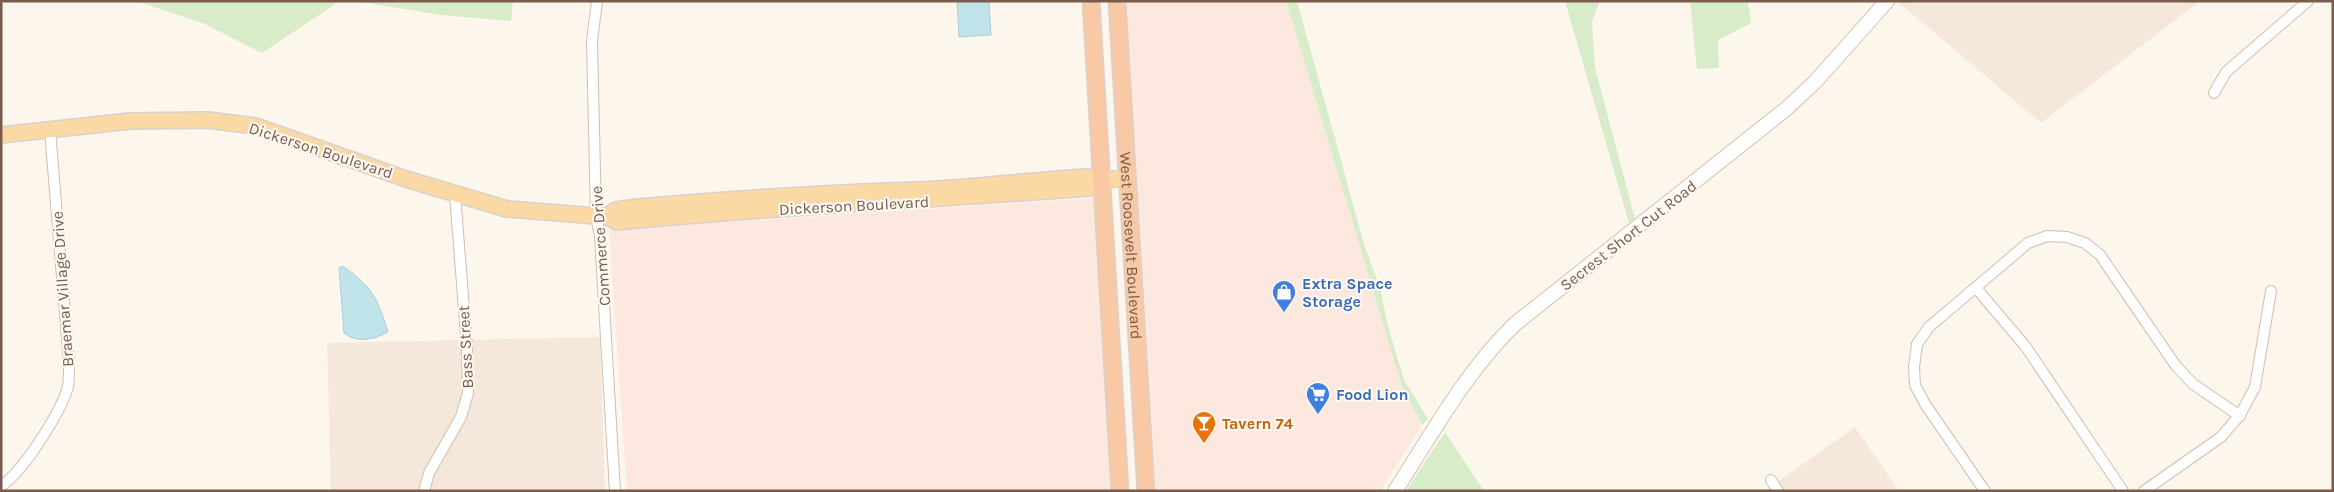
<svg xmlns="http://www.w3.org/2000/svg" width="2334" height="492" font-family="Karla,sans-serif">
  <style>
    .residential { fill: #f5e8da }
    .commercial { fill: #fde8e0 }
    .green { fill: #d8ecc9 }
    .water { fill: #bfe3e8; stroke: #a5d3da }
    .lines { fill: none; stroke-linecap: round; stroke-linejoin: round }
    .minor-casing { stroke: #d1beb0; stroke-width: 12 }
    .secondary-casing { stroke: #d6c0b0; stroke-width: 16 }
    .primary-casing { stroke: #dad1cd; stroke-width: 18 }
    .trunk-casing { stroke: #dad1cd; stroke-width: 19 }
    .minor { stroke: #fff; stroke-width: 10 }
    .secondary { stroke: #fff; stroke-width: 14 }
    .primary { stroke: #fbd9a5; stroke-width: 15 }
    .trunk { stroke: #f9c8a4; stroke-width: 16 }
    .labels { text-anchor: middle; stroke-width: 4; stroke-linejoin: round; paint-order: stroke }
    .street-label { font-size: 16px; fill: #7a5c4d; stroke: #fffaf3 }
    .shop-label { font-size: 16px; font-weight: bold; fill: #366cbe; stroke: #fffaf3; text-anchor: start }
    .food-label { font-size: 16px; font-weight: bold; fill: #c56008; stroke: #fffaf3; text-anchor: start }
  </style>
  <rect width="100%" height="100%" fill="#fdf6ec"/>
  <!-- residential -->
  <g class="residential">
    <path d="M1897,1H2200L2041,123Z"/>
    <path d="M600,337L605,491H331L327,343Z"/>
    <path d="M1855,427L1899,491H1765Z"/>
  </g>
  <!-- commercial -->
  <g class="commercial">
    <path d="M1126,1H1286L1401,384L1422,425L1380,491H1156Z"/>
    <path d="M1093,198L1114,491H627L609,230Z"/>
  </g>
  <!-- green -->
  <g class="green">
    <path d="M136,1H340L262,53L205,24Z"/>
    <path d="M355,1H513L511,21L441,15Z"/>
    <path d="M1286,1H1297L1364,244L1380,288L1389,330L1404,380L1428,419L1422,425L1401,384Z"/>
    <path d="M1565,1H1600L1592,21L1595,68L1635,219L1629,223Z"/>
    <path d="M1690,1H1748L1751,23L1718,40L1719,68L1697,69Z"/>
    <path d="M1445,432L1484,491H1406Z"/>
  </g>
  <!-- water -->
  <g class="water">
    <path d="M957,1H989L991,35L959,37Z"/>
    <path d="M343,266C373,288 377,297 388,332C375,339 357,344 344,333L339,268Z"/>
  </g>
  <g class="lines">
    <!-- minor casing -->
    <g class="minor-casing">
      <g id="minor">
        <path d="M597,1L592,41L596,216L600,236L615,491"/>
        <path d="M2214,93L2226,72L2308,1"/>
        <path d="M1976,288L2026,347L2123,491"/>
        <path d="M1771,480L1778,491"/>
        <path d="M1,486C23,472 61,412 68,387C69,379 69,371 69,363L50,130"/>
        <path d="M424,491L429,473L461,417L468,393L467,348L455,194"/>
        <path d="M1985,491L1925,404L1915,385L1914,367L1917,344L1929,327L2028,243L2047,236L2067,237L2085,243L2100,255L2176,366L2193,384L2240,416"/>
        <path d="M2144,491L2221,437L2240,415L2255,387L2271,291"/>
      </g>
    </g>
    <!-- secondary casing -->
    <g class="secondary-casing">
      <path id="secondary" d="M1395,491C1432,434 1466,371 1515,324L1786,109L1815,82L1887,1"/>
    </g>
    <!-- primary casing -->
    <g class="primary-casing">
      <g id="primary">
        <path d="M1,135L130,121L208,120L256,126L406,179L507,209L596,216H606L616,210L638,207C731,199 824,193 918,190C974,188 1031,180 1088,177L1102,180L1127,178"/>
        <path d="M606,216L617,222C774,207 931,200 1089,188L1102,180"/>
      </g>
    </g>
    <!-- trunk casing -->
    <g class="trunk-casing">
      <g id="trunk">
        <path d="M1091,1L1120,491"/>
        <path id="s1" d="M1117,1L1146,491"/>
      </g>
    </g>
    <!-- minor -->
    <use href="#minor" class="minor"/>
    <!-- secondary -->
    <use href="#secondary" class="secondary"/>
    <!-- primary -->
    <use href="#primary" class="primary"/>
    <!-- trunk -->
    <use href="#trunk" class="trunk"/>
  </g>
  <!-- icons -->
  <defs>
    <g id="shop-pin" transform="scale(1.25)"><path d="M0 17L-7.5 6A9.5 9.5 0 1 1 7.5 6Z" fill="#3f7fe0" stroke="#fffaf3"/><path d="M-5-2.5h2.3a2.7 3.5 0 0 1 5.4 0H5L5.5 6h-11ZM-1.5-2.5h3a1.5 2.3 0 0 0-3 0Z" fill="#fff"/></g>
    <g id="supermarket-pin" transform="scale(1.25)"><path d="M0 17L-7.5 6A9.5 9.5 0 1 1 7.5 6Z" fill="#3f7fe0" stroke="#fffaf3"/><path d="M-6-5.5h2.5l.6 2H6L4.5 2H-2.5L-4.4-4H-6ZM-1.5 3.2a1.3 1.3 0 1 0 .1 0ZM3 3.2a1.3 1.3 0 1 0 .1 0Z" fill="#fff"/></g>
    <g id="bar-pin" transform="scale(1.25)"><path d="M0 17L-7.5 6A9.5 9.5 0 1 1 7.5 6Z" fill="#e8710a" stroke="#fffaf3"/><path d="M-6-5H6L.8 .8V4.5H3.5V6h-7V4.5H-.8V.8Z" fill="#fff"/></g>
  </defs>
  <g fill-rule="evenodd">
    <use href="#shop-pin" x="1284" y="292"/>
    <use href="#supermarket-pin" x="1318" y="394"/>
    <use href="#bar-pin" x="1204" y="423"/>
  </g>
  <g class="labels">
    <!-- street labels -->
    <g class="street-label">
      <text transform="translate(321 150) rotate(18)" y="6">Dickerson Boulevard</text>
      <text transform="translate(854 205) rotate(-3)" y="6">Dickerson Boulevard</text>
      <text transform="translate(1628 235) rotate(-38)" y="6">Secrest Short Cut Road</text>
      <text transform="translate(600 246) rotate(-94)" y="6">Commerce Drive</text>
      <text dy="6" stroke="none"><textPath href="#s1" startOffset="245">West Roosevelt Boulevard</textPath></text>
      <text transform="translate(62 289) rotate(-94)" y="6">Braemar Village Drive</text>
      <text transform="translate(465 347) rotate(-93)" y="6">Bass Street</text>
    </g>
    <!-- shop labels -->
    <g class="shop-label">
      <text x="1302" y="289">Extra Space<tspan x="1302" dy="18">Storage</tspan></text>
      <text x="1336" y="400">Food Lion</text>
    </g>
    <!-- food labels -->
    <g class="food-label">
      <text x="1222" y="429">Tavern 74</text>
    </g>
  </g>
  <!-- border -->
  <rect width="2334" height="492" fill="none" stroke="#7a5c4d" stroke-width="5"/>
</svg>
